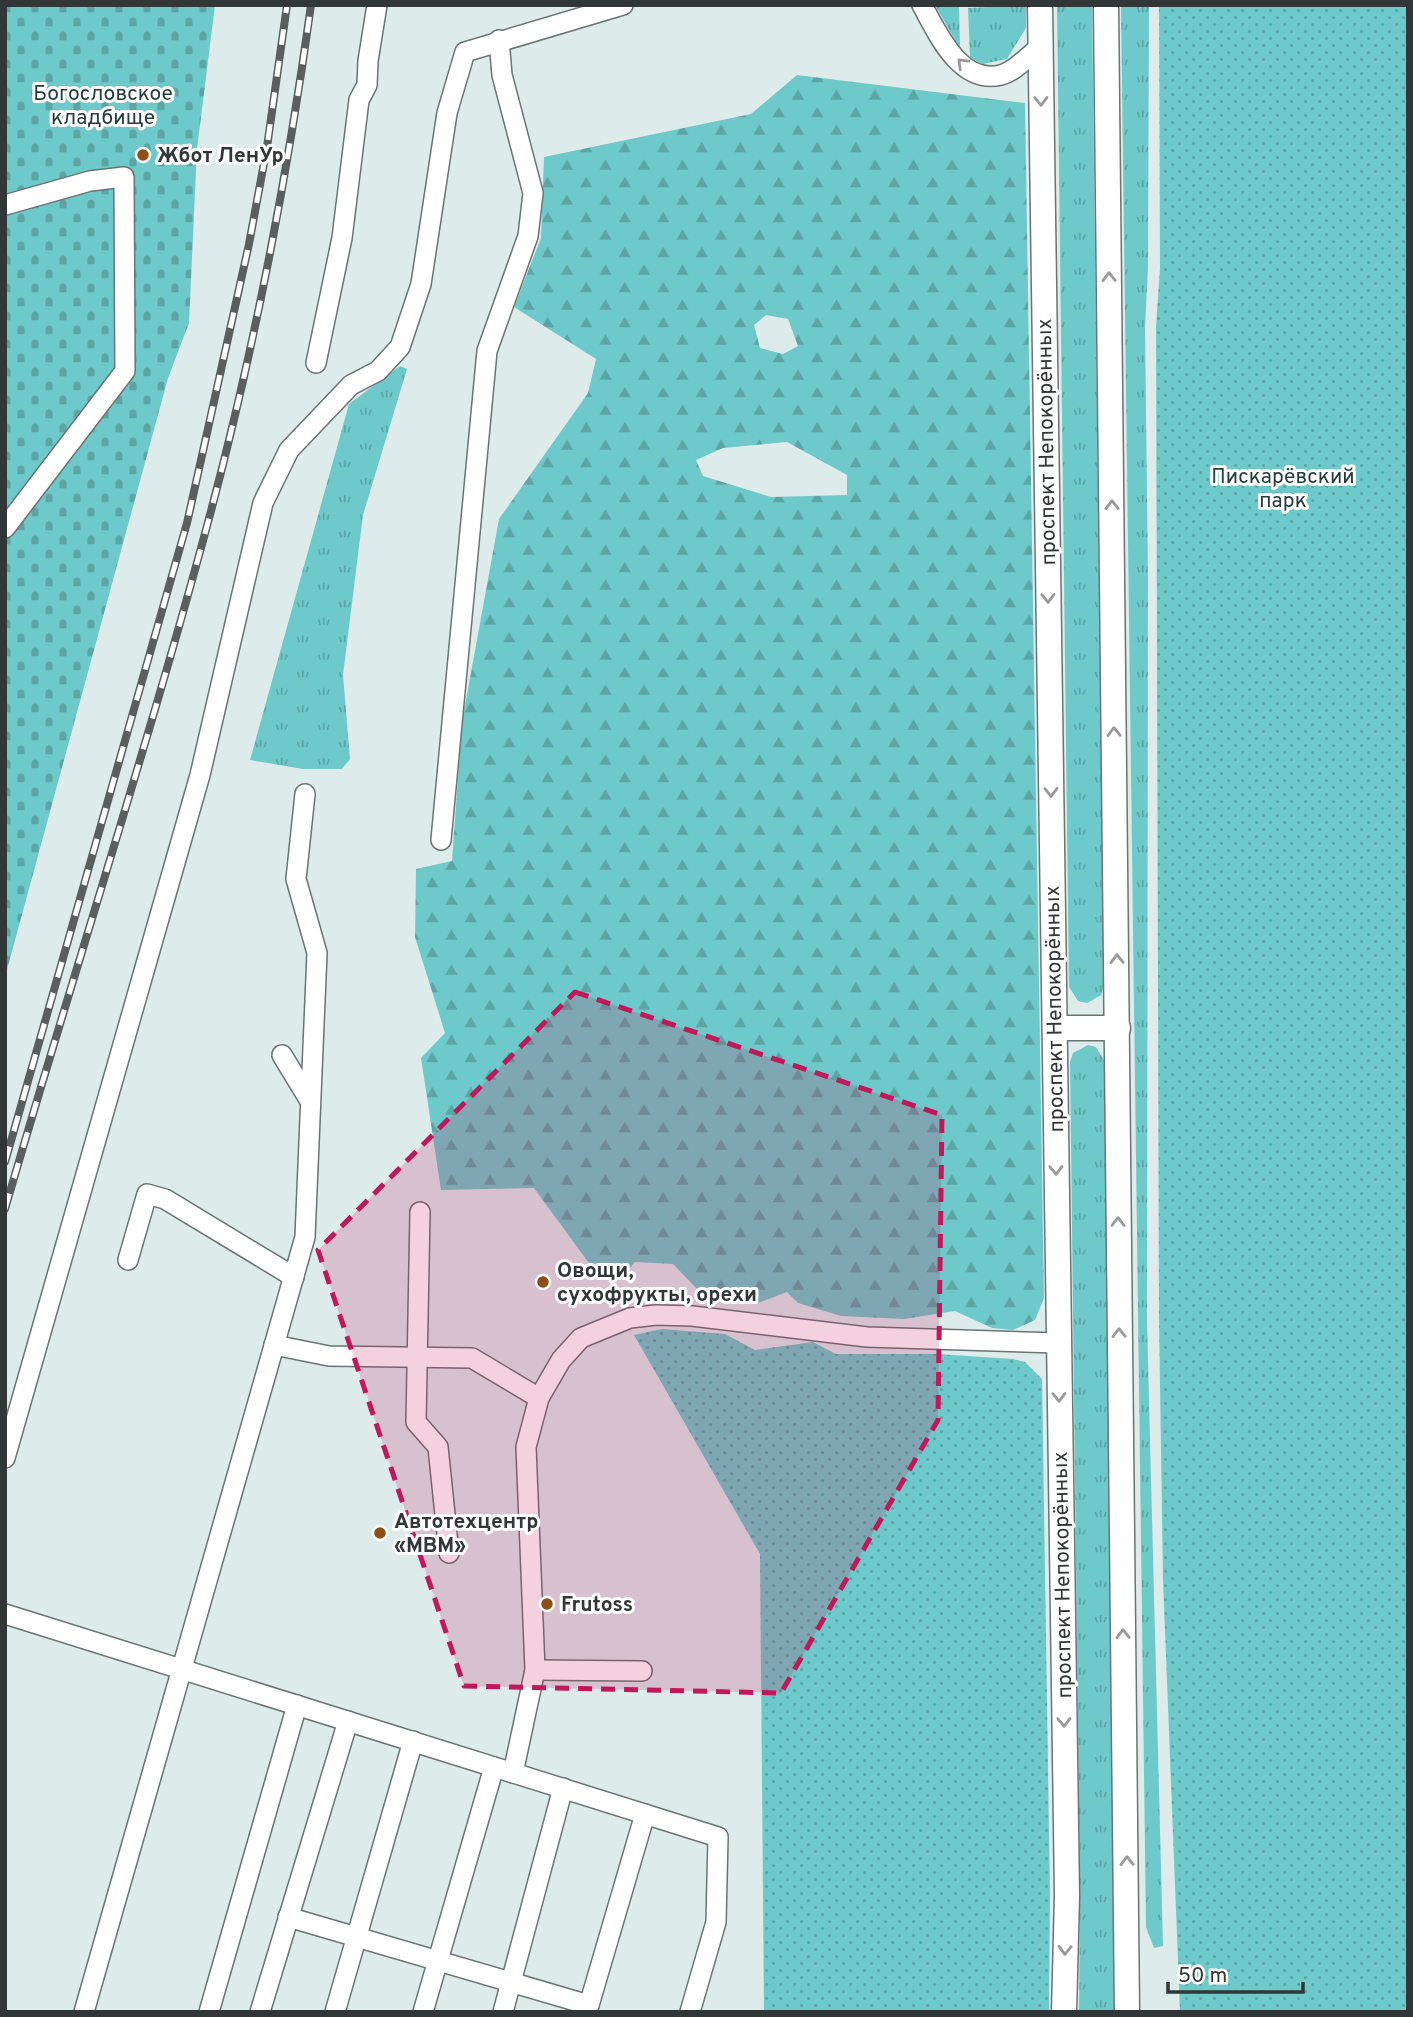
<svg xmlns="http://www.w3.org/2000/svg" width="1413" height="2017" font-family="Overpass,sans-serif">
  <style>
    .grass { fill: url(#grass-tufts) }
    .forest { fill: url(#forest-firs); fill-rule: evenodd }
    .cemetery { fill: url(#cemetery-stones) }
    .park { fill: url(#park-dots) }
    .lines { fill: none; stroke-linecap: round; stroke-linejoin: round }
    .minor-casing { stroke: #697474; stroke-width: 22 }
    .major-casing { stroke: #697474; stroke-width: 27 }
    .minor { stroke: #fff; stroke-width: 19 }
    .major { stroke: #fff; stroke-width: 24 }
    .rail-casing { stroke: #595f5f; stroke-width: 8 }
    .rail { stroke: #fff; stroke-width: 5; stroke-dasharray: 16; stroke-linecap: butt }
    .oneway { stroke: #989a9a }
    .marked { fill: #c2185b; fill-opacity: 0.2; stroke: #c2185b; stroke-width: 5; stroke-dasharray: 14 9; stroke-linejoin: round }
    .poi-dot { fill: #8e4f17; stroke: #fff; stroke-width: 2.5 }
    .labels { text-anchor: middle; stroke-width: 6; stroke-linejoin: round; paint-order: stroke }
    .park-label { font-size: 21px; fill: #243c3c; stroke: #fff }
    .poi-label { font-size: 21px; font-weight: bold; fill: #313636; stroke: #fff; text-anchor: start }
    .street-label { font-size: 21px; fill: #313636; stroke: #fff }
  </style>
  <defs>
    <pattern id="grass-tufts" width="24" height="20" patternUnits="userSpaceOnUse" patternTransform="scale(1.75)"><rect width="24" height="20" fill="#6ecaca"/><path d="M3 7l-1-3M5 7V3M7 7l1-3M15 17l-1-3M17 17v-4M19 17l1-3" fill="none" stroke="#5ba5a5"/></pattern>
    <pattern id="forest-firs" width="22" height="20" patternUnits="userSpaceOnUse" patternTransform="scale(1.75)"><rect width="22" height="20" fill="#6ecaca"/><path d="M5 1l3.5 6h-7zM16 11l3.5 6h-7z" fill="#5ba5a5"/></pattern>
    <pattern id="cemetery-stones" width="16" height="16" patternUnits="userSpaceOnUse" patternTransform="scale(1.75)"><rect width="16" height="16" fill="#6ecaca"/><path d="M2 7V4a2 2 0 0 1 4 0v3zM10 15v-3a2 2 0 0 1 4 0v3z" fill="#5ba5a5"/></pattern>
    <pattern id="park-dots" width="8" height="8" patternUnits="userSpaceOnUse" patternTransform="scale(1.75)"><rect width="8" height="8" fill="#6ecaca"/><path d="M2 2h.1M6 6h.1" fill="none" stroke="#5ba5a5" stroke-width="1.8" stroke-linecap="round"/></pattern>
  </defs>
  <rect width="100%" height="100%" fill="#deebeb"/>
  <!-- grass -->
  <g class="grass">
    <path d="M935,5H959L960,49Z"/>
    <path d="M1026,5V28L1007,59L983,64L970,58L968,8Z"/>
    <path d="M1057,5H1092L1104,985L1101,995L1087,1003L1078,1001L1069,987Z"/>
    <path d="M1121,5H1149L1148,268L1145,327L1148,579L1147,1321L1163,1946L1154,1948L1146,1927Z"/>
    <path d="M400,366L407,369L363,515L343,675L350,759L342,769H303L250,760L349,404Z"/>
    <path d="M1088,1045L1096,1047L1105,1062L1115,1896L1114,2012H1079L1080,1895L1070,1062L1073,1053Z"/>
  </g>
  <!-- forest -->
  <path class="forest" d="M797,75L1025,103L1044,1298L1035,1320L1013,1330L992,1328L955,1311L904,1319L841,1316L798,1303L787,1292L758,1303L742,1300L733,1288L700,1292L673,1264L635,1262L626,1273L611,1275L594,1270L534,1188L441,1190L421,1058L445,1033L415,937L416,869L452,861L462,722L499,519L588,393L596,359L514,307L541,238L544,157L751,114ZM766,315L788,319L798,346L783,354L760,348L754,325ZM787,442L847,475V495L771,497L703,476L696,460L723,448Z"/>
  <!-- cemetery -->
  <path class="cemetery" d="M5,5H215L197,149L189,323L168,378L5,977Z"/>
  <!-- park -->
  <g class="park">
    <path d="M1159,5H1408V2012H1180L1163,1580L1159,1320L1156,327L1160,268Z"/>
    <path d="M662,1329L725,1334L755,1350L813,1342L836,1354H937L1013,1359L1025,1362L1042,1379L1050,1897L1049,2012H764L760,1554L634,1335Z"/>
  </g>
  <g class="lines">
    <!-- minor casing -->
    <g class="minor-casing">
      <g id="minor">
        <path d="M922,5C938,34 960,85 1001,75C1016,71 1029,55 1041,46"/>
        <path d="M5,205L90,181L124,177L125,371L5,528"/>
        <path d="M316,363L342,238L359,100L367,85L368,61L377,5"/>
        <path d="M441,840L487,351L528,236L533,193L502,75L499,40"/>
        <path d="M282,1055L310,1101"/>
        <path d="M420,1212L416,1422L438,1447L449,1553"/>
        <path d="M128,1260L147,1194L165,1199L294,1277"/>
        <path d="M274,1345L329,1356L472,1358L539,1398"/>
        <path d="M5,1458L200,775L263,503L289,450L351,385L378,371L400,347L421,284L447,113L465,52L623,5"/>
        <path d="M5,1614L718,1837L716,1922L690,2012"/>
        <path d="M535,1670L642,1671"/>
        <path d="M513,1773L535,1670L526,1447L539,1398L561,1360L581,1338L630,1318L656,1315L692,1316L867,1337L1058,1343"/>
        <path d="M288,1917L589,2005"/>
        <path d="M84,2012L305,1237L317,953L296,879L305,794"/>
        <path d="M209,2012L297,1705"/>
        <path d="M260,2012L348,1721"/>
        <path d="M335,2012L413,1741"/>
        <path d="M423,2012L494,1767"/>
        <path d="M503,2012L563,1788"/>
        <path d="M587,2012L645,1814"/>
      </g>
    </g>
    <!-- major casing -->
    <g class="major-casing">
      <g id="major">
        <path d="M1040,5L1067,1896L1064,2012"/>
        <path d="M1106,5L1127,2012"/>
        <path d="M1055,1028H1118"/>
      </g>
    </g>
    <!-- minor -->
    <use href="#minor" class="minor"/>
    <!-- major -->
    <use href="#major" class="major"/>
    <!-- rail casing -->
    <g class="rail-casing">
      <g id="rail">
        <path d="M5,1162L187,523L249,244L267,147L287,5"/>
        <path d="M5,1209C71,981 145,755 207,526C253,355 287,180 311,5"/>
      </g>
    </g>
    <!-- rail -->
    <use href="#rail" class="rail"/>
  </g>
  <!-- one-way arrows -->
  <defs><path id="oneway-chevron" d="M-2-3.5L2.5 0L-2 3.5" fill="none" stroke-width="1.6" stroke-linecap="round" stroke-linejoin="round" transform="scale(1.75)"/></defs>
  <g class="oneway">
    <use href="#oneway-chevron" transform="translate(962 63) rotate(-136)"/>
    <use href="#oneway-chevron" transform="translate(1041 101) rotate(89)"/>
    <use href="#oneway-chevron" transform="translate(1109 277) rotate(-91)"/>
    <use href="#oneway-chevron" transform="translate(1112 505) rotate(-91)"/>
    <use href="#oneway-chevron" transform="translate(1048 598) rotate(89)"/>
    <use href="#oneway-chevron" transform="translate(1114 732) rotate(-91)"/>
    <use href="#oneway-chevron" transform="translate(1051 792) rotate(89)"/>
    <use href="#oneway-chevron" transform="translate(1117 959) rotate(-91)"/>
    <use href="#oneway-chevron" transform="translate(1056 1170) rotate(89)"/>
    <use href="#oneway-chevron" transform="translate(1118 1222) rotate(-90)"/>
    <use href="#oneway-chevron" transform="translate(1119 1333) rotate(-91)"/>
    <use href="#oneway-chevron" transform="translate(1059 1397) rotate(89)"/>
    <use href="#oneway-chevron" transform="translate(1123 1634) rotate(-91)"/>
    <use href="#oneway-chevron" transform="translate(1064 1722) rotate(89)"/>
    <use href="#oneway-chevron" transform="translate(1127 1861) rotate(-91)"/>
    <use href="#oneway-chevron" transform="translate(1065 1950) rotate(91)"/>
  </g>
  <!-- marked area -->
  <path class="marked" d="M575,992L942,1115L938,1420L781,1693L464,1686L318,1250Z"/>
  <!-- markers -->
  <g class="poi-dot">
    <circle cx="143" cy="155" r="7"/>
    <circle cx="543" cy="1282" r="7"/>
    <circle cx="380" cy="1533" r="7"/>
    <circle cx="547" cy="1604" r="7"/>
  </g>
  <g class="labels">
    <!-- park labels -->
    <g class="park-label">
      <text x="103" y="100">Богословское<tspan x="103" dy="24">кладбище</tspan></text>
      <text x="1283" y="483">Пискарёвский<tspan x="1283" dy="24">парк</tspan></text>
    </g>
    <!-- poi labels -->
    <g class="poi-label">
      <text x="157" y="162">Жбот ЛенУр</text>
      <text x="557" y="1277">Овощи,<tspan x="557" dy="24">сухофрукты, орехи</tspan></text>
      <text x="394" y="1528">Автотехцентр<tspan x="394" dy="24">«МВМ»</tspan></text>
      <text x="561" y="1611">Frutoss</text>
    </g>
    <!-- street labels -->
    <g class="street-label">
      <text transform="translate(1046 442) rotate(-91)" y="7">проспект Непокорённых</text>
      <text transform="translate(1054 1009) rotate(-91)" y="7">проспект Непокорённых</text>
      <text transform="translate(1062 1575) rotate(-91)" y="7">проспект Непокорённых</text>
    </g>
  </g>
  <!-- border -->
  <rect width="1413" height="2017" fill="none" stroke="#313636" stroke-width="14"/>
  <!-- scale -->
  <path d="M1168 1982v10h135v-10" fill="none" stroke="#313636" stroke-width="3.5"/>
  <text x="1178" y="1982" font-size="21" fill="#313636" stroke="#ffffff" stroke-width="5" paint-order="stroke">50 m</text>
</svg>
